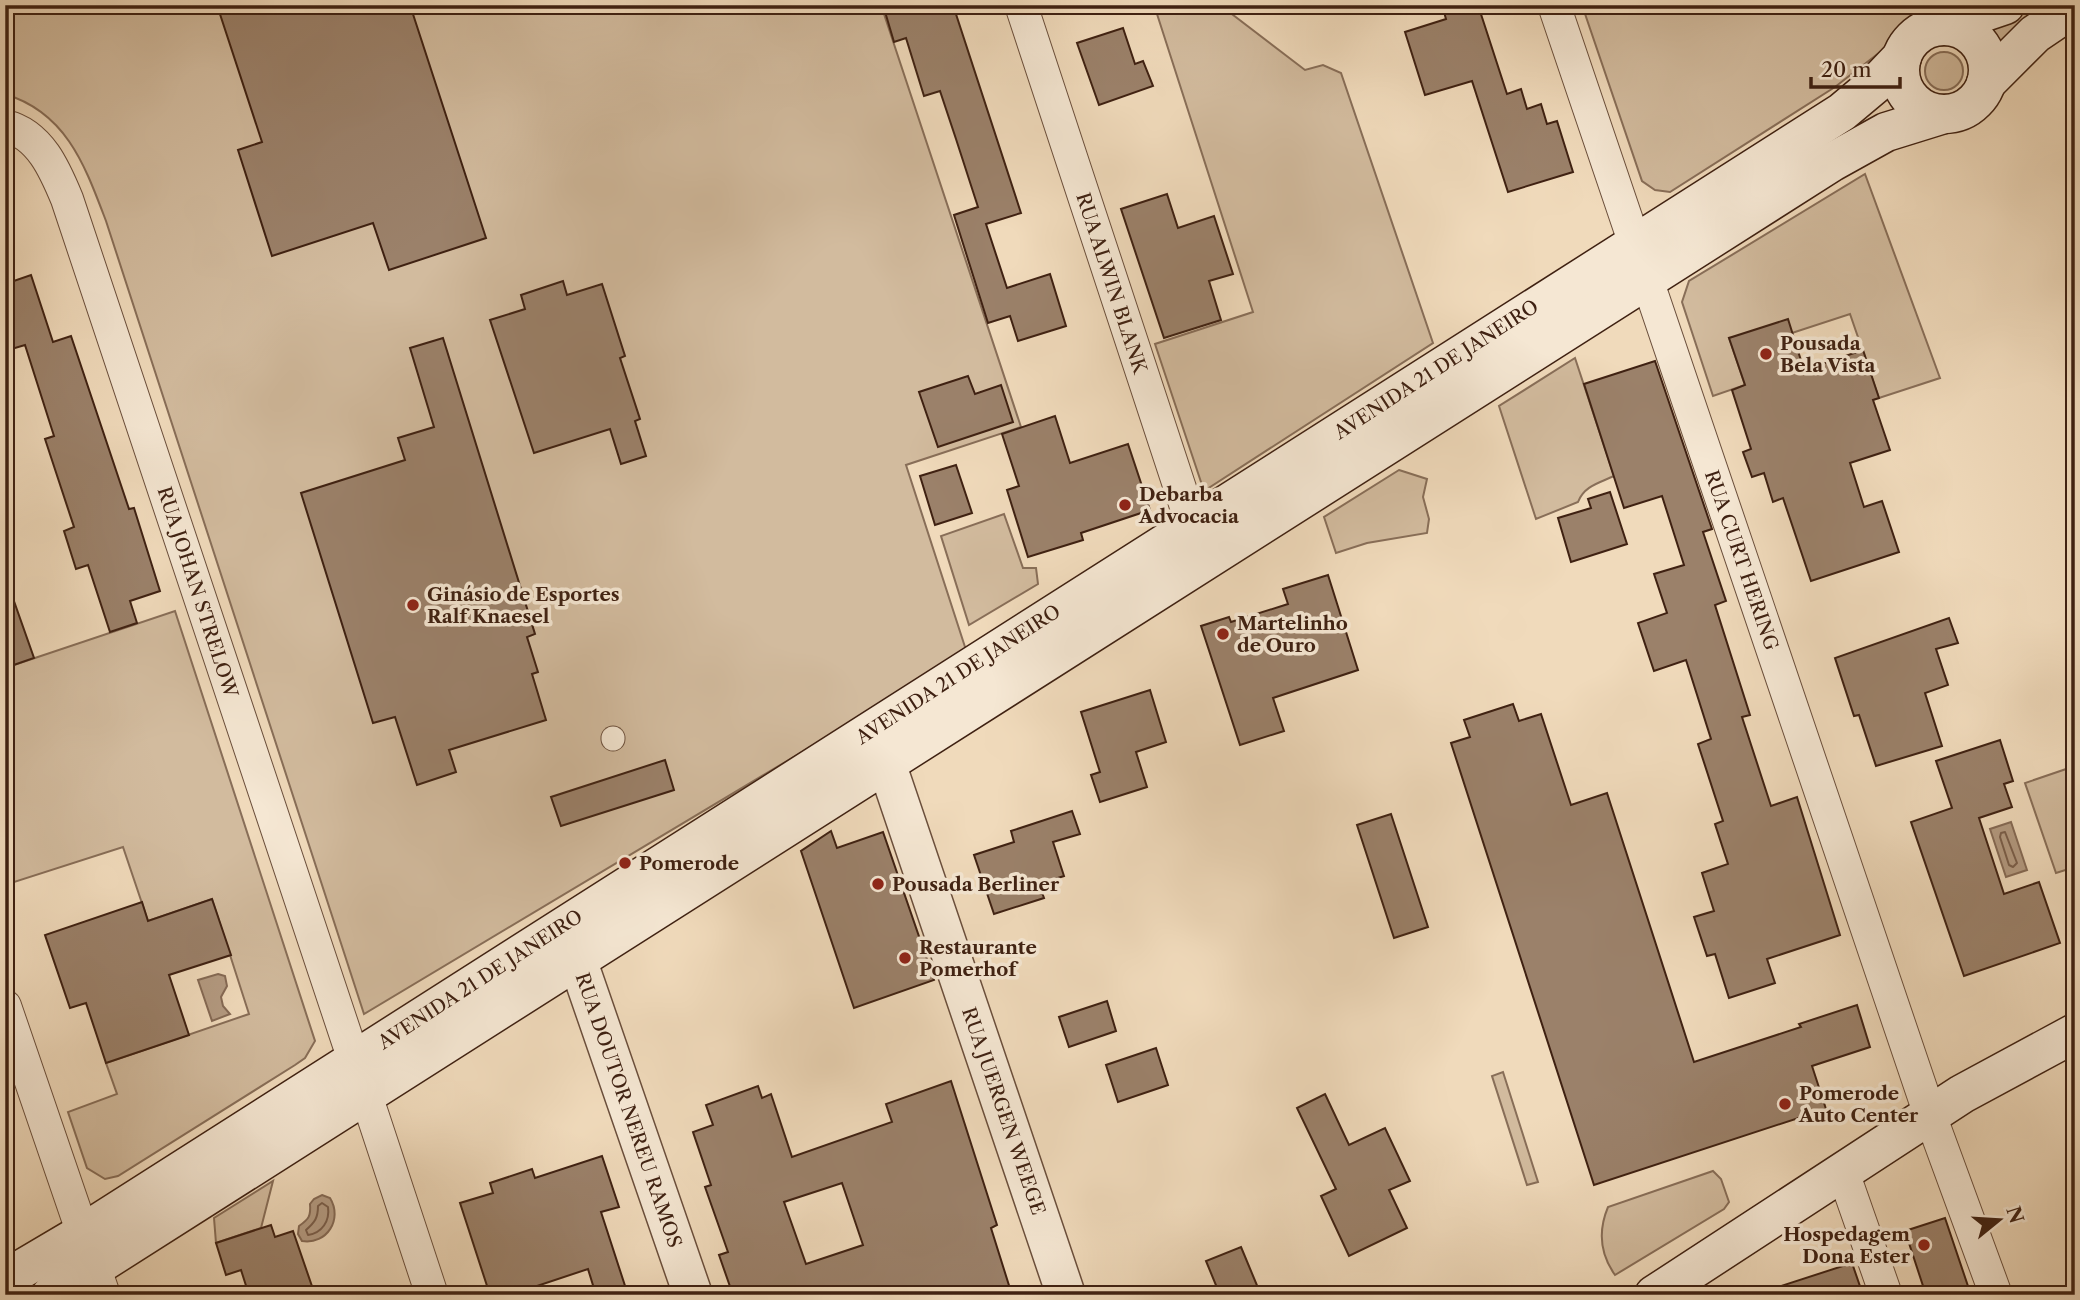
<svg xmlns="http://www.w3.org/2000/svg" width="2080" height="1300" font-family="'Libre Caslon Text',serif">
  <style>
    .green { fill: #d2bb9e; stroke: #886e58; stroke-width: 2 }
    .water { fill: #b49b82; stroke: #856a55; stroke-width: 2 }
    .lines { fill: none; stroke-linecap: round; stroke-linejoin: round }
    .shore { stroke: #7a5e4a; stroke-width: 2 }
    .building { fill: #9b816a; stroke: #3f2112; stroke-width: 2; fill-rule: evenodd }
    .pedestrian-casing { stroke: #6b4f3c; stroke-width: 25 }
    .minor-casing { stroke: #6b4f3c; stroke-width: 34 }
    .tertiary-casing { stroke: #6b4f3c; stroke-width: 41 }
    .secondary-casing { stroke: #3f2112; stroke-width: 41 }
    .pedestrian { stroke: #f5e7d3; stroke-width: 23 }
    .minor { stroke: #f5e7d3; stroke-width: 32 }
    .tertiary { stroke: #f5e7d3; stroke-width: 38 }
    .secondary { stroke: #f5e7d3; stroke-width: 38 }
    .poi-dot { fill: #8f2418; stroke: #f5e7d3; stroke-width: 2.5 }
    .labels { text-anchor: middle; stroke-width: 7; stroke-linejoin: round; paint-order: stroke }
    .street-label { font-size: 19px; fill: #3f2112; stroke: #f5e7d3 }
    .poi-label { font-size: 19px; font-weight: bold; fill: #3f2112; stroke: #f5e7d3; text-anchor: start }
  </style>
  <rect width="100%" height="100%" fill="#f0dabb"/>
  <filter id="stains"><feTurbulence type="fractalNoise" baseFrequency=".00286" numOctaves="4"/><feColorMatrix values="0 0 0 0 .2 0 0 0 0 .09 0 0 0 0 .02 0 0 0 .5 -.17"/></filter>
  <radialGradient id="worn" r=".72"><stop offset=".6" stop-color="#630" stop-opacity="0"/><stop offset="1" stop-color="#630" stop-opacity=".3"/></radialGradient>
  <!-- green -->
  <g class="green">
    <path d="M5,5H881L1021,427L906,465L966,650L802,752L364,1014L106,221C85,166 67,113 5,94Z"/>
    <path d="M1188,5H1220L1305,70L1323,65L1341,73L1433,343L1204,491L1155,344L1253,312L1157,14Z"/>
    <path d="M1582,5H1953L1911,28L1835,87L1670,192L1655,190L1642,181Z"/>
    <path d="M2036,5H2039L2043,11L2001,43L1992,28Z"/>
    <circle cx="1944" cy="71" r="19"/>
    <path d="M1865,174L1940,378L1879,398L1850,314L1792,333L1729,338L1745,385L1713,396L1682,302L1689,281Z"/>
    <path d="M1575,358L1614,476C1599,483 1584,486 1578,502L1536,519L1499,406Z"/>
    <path d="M1399,470L1427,479L1423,497L1429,519L1427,533L1367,543L1336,553L1324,517Z"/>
    <path d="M1004,514L1023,568H1036L1038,584L969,625L941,536Z"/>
    <path d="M175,611L315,1041L305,1058L295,1065L118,1176L105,1179L87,1168L68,1112L117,1094L106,1063L249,1014L212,899L148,921L123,847L5,885V668Z"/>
    <path d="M2075,766V867L2056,873L2025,783Z"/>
    <path d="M1503,1072L1538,1182L1527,1185L1492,1076Z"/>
    <path d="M1713,1171L1721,1179L1729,1202L1724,1209L1615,1275C1600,1254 1598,1231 1608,1207Z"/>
    <path d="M273,1181L261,1228L216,1243L214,1218Z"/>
  </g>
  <!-- water -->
  <g class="water">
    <path d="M2011,822L2027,870L2006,877L1990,829Z"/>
    <path d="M218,974L225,976L227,986L221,997L223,1006L230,1014L212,1021L198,980Z"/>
    <path d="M322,1195L330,1198C343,1219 327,1245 302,1241L298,1234L299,1226C309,1219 311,1216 310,1204L314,1199Z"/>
  </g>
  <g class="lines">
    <!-- shore -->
    <g class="shore">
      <path d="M2005,832L2017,863L2013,867L2009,865L2000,837L2001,833Z"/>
      <path d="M322,1203L328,1207C330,1221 322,1233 308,1235L306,1230C315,1222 318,1218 318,1206Z"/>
    </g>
  </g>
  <!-- building -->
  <g class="building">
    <path d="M217,5H410L486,238L389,270L373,223L272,256L238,150L262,142Z"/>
    <path d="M883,5H953L1021,213L986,224L1007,288L1050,274L1066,326L1018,341L1010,316L988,323L954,215L978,207L956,139L940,91L924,96L906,38L894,42Z"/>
    <path d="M1442,5H1478L1507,94L1521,89L1527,109L1541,104L1547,124L1557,121L1573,172L1508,192L1472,81L1425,95L1405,32L1446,19Z"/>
    <path d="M1123,28L1135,64L1143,61L1153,86L1099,105L1077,43Z"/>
    <path d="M1167,194L1178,228L1214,216L1233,274L1209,281L1221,320L1164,338L1121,209Z"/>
    <path d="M31,275L53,342L71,336L129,509L134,508L160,591L130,601L137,623L110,632L88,565L76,569L64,531L74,527L45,439L54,436L25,345L5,351V284Z"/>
    <path d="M563,281L567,295L602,284L625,356L620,358L640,419L635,421L646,456L621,464L610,429L534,453L490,320L525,309L521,295Z"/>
    <path d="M1788,319L1804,370L1863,350L1879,398L1873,400L1890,450L1850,463L1864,507L1882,501L1899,552L1811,581L1783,498L1773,502L1764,473L1752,477L1743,452L1751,449L1732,390L1745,385L1729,338Z"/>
    <path d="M443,338L535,634L527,637L538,672L532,674L546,720L449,750L456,772L417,785L395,717L373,723L301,493L405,460L398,438L434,427L410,348Z"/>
    <path d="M1655,361L1712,529L1703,532L1726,601L1715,605L1750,715L1742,717L1771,806L1797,797L1840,935L1767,959L1775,983L1729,998L1715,954L1707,956L1694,917L1714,911L1702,873L1728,864L1715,824L1723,821L1698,744L1711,739L1686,660L1654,671L1638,623L1667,613L1654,574L1684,565L1662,496L1624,508L1584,384Z"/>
    <path d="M968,376L975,394L1001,385L1013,422L938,447L919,392Z"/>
    <path d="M1055,416L1070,463L1128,444L1150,510L1081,533L1083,540L1028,557L1007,490L1019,486L1002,434Z"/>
    <path d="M956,465L972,513L935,525L920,476Z"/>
    <path d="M1610,492L1627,544L1571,562L1558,518L1591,508L1588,499Z"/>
    <path d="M1328,575L1358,670L1273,698L1284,731L1240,745L1201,626L1229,617L1231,622L1288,604L1283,589Z"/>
    <path d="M9,587L34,658L5,668V588Z"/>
    <path d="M1949,618L1958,643L1936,649L1948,685L1925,693L1942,746L1876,766L1859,715L1854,716L1835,658Z"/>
    <path d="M1150,690L1166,742L1136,752L1147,787L1100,802L1091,775L1100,772L1081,712Z"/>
    <path d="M1513,704L1519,721L1541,714L1571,805L1607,793L1694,1062L1801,1027L1799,1024L1857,1005L1870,1047L1812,1066L1826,1109L1594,1185L1451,743L1470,737L1464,720Z"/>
    <path d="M2000,740L2013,781L2004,784L2012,807L1979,818L2004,894L2039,882L2060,943L1964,976L1911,822L1952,808L1936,761Z"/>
    <path d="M665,760L674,790L561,826L551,797Z"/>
    <path d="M1072,811L1080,834L1053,842L1064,876L1039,884L1044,898L994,914L974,855L1014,842L1011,831Z"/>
    <path d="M1391,814L1428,927L1394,938L1357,825Z"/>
    <path d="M831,831L837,848L883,832L934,980L854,1008L801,851Z"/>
    <path d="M212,899L231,955L169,975L189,1035L106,1063L86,1003L70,1008L45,935L142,902L148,921Z"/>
    <path d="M1107,1001L1116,1031L1069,1047L1059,1017Z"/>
    <path d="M1156,1048L1168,1085L1118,1102L1106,1065Z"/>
    <path d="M951,1081L997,1225L991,1228L1012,1295H733L719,1255L728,1252L705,1187L711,1185L693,1132L713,1125L706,1105L758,1086L762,1098L771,1094L792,1157L892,1122L886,1104ZM842,1183L863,1245L806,1264L784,1202Z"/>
    <path d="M1325,1094L1349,1145L1385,1128L1410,1181L1389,1190L1407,1228L1349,1256L1321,1196L1336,1189L1297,1108Z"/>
    <path d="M602,1156L619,1207L601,1212L628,1295H596L588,1269L510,1295H490L460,1203L493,1193L490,1183L532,1169L535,1178Z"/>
    <path d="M1945,1218L1971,1295H1926L1905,1231Z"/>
    <path d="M271,1225L275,1237L293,1231L315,1295H249L241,1270L226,1275L216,1243Z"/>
    <path d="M1241,1247L1261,1295H1220L1206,1261Z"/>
    <path d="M1852,1263L1863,1295H1770L1769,1290Z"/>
  </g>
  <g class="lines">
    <!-- pedestrian casing -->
    <g class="pedestrian-casing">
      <path id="pedestrian" d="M613,738V739"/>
    </g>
    <!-- minor casing -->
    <g class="minor-casing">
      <g id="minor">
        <path d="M1021,5L1199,546"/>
        <path d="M1554,5L1930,1115L1996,1295"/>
        <path d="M5,126C40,134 55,170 67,199L354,1060"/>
        <path d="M5,1006L104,1295"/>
        <path d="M366,1095L432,1295"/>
        <path d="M1843,1172L1886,1295"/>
      </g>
    </g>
    <!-- tertiary casing -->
    <g class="tertiary-casing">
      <g id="tertiary">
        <path d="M876,733L1066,1295"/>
        <path d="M567,930L693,1295"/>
      </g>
    </g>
    <!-- secondary casing -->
    <g class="secondary-casing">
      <g id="secondary">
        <path d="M1943,26L2005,5"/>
        <circle cx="1944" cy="70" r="44"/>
        <path d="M1986,83L2035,34L2075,7"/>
        <path d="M5,1279L83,1233L1842,112L1879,81L1902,57"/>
        <path d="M51,1295L1832,162L1886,132L1944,114"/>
        <path d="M1654,1295L1962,1094L2075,1033"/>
      </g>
    </g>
    <!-- pedestrian -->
    <use href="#pedestrian" class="pedestrian"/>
    <!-- minor -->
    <use href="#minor" class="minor"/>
    <!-- tertiary -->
    <use href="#tertiary" class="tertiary"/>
    <!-- secondary -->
    <use href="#secondary" class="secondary"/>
  </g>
  <!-- markers -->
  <g class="poi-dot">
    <circle cx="1766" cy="354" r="7"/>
    <circle cx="1125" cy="505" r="7"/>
    <circle cx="413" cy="605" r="7"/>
    <circle cx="1223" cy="634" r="7"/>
    <circle cx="625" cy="863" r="7"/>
    <circle cx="878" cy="884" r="7"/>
    <circle cx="905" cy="958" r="7"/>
    <circle cx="1785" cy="1104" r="7"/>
    <circle cx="1924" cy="1245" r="7"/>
  </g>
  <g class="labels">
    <!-- street labels -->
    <g class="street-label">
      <text transform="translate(1112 283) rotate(72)" y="7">RUA ALWIN BLANK</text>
      <text transform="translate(1436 369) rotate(-33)" y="7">AVENIDA 21 DE JANEIRO</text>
      <text transform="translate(1742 560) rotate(71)" y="7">RUA CURT HERING</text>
      <text transform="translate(198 592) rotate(72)" y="7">RUA JOHAN STRELOW</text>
      <text transform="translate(958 674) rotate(-33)" y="7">AVENIDA 21 DE JANEIRO</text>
      <text transform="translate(480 979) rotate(-33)" y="7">AVENIDA 21 DE JANEIRO</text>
      <text transform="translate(629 1110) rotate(71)" y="7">RUA DOUTOR NEREU RAMOS</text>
      <text transform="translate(1004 1111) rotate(71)" y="7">RUA JUERGEN WEEGE</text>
    </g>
    <!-- poi labels -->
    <g class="poi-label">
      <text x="1780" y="350">Pousada<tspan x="1780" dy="22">Bela Vista</tspan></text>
      <text x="1139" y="501">Debarba<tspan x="1139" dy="22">Advocacia</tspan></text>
      <text x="427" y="601">Ginásio de Esportes<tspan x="427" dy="22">Ralf Knaesel</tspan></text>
      <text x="1237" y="630">Martelinho<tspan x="1237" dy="22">de Ouro</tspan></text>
      <text x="639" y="870">Pomerode</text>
      <text x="892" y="891">Pousada Berliner</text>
      <text x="919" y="954">Restaurante<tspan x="919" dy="22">Pomerhof</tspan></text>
      <text x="1799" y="1100">Pomerode<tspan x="1799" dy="22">Auto Center</tspan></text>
      <text x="1910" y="1241" text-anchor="end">Hospedagem<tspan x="1910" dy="22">Dona Ester</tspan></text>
    </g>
  </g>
  <!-- margin -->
  <rect width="2080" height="1300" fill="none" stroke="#f0dabb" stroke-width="28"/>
  <rect x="7" y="7" width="2066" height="1286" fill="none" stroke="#3f2112" stroke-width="3.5"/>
  <rect x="14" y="14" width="2052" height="1272" fill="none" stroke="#3f2112" stroke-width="2"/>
  <!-- north arrow -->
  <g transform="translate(1999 1220) rotate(72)" stroke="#f5e7d3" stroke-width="5" paint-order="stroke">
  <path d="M0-5L12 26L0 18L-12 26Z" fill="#3f2112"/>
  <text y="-10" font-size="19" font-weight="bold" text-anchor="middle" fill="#3f2112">N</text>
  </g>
  <!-- scale -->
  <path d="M1811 77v10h89v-10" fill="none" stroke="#3f2112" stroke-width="3.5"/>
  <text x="1821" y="77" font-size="21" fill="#3f2112" stroke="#f5e7d3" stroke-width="5" paint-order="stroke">20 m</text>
  <rect width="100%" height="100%" filter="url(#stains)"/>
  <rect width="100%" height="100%" fill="url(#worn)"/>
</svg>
